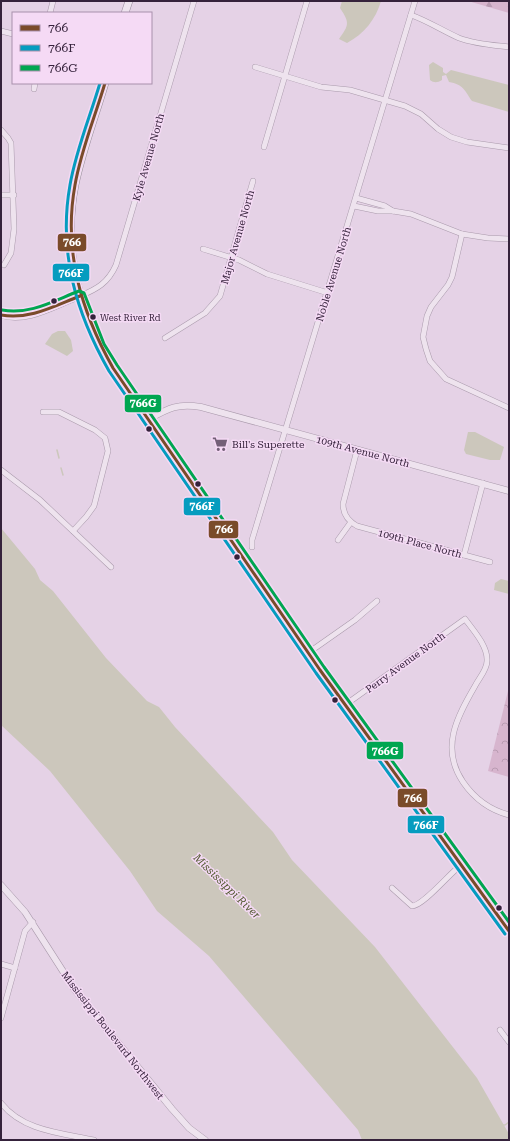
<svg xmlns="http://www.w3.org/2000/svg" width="510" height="1141" font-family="'Roboto Serif',serif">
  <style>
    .forest { fill: url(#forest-firs) }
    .park { fill: url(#park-crowns) }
    .water { fill: #ccc7bc }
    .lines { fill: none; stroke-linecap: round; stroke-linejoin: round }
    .stream { stroke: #ccc7bc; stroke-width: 1.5 }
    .minor-casing { stroke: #aa9aac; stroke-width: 6 }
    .tertiary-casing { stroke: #aa9aac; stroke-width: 7 }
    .secondary-casing { stroke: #998a9b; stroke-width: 8 }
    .minor { stroke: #eee3ee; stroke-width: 5 }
    .tertiary { stroke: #eee3ee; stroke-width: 6 }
    .secondary { stroke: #eee3ee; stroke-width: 7 }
    .bus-1-casing { stroke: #f5daf5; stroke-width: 6 }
    .bus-2-casing { stroke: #f5daf5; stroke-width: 6 }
    .bus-3-casing { stroke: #f5daf5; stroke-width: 6 }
    .bus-1 { stroke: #7a4b2a; stroke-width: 3 }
    .bus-2 { stroke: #059cbf; stroke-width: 3 }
    .bus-3 { stroke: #00a651; stroke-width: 3 }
    .bus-dot { fill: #35223b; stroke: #f5daf5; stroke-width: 1.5 }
    .labels { text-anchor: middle; stroke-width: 3; stroke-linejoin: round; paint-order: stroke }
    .bus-label { font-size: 9px; fill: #35223b; stroke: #f5daf5; text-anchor: start }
    .street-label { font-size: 10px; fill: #35223b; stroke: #f5daf5 }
    .poi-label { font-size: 10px; fill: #35223b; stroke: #f5daf5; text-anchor: start }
    .water-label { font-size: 11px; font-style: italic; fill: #525a31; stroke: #f5daf5 }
    .line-badge { stroke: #f5daf5; stroke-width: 1.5 }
    .badge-label { font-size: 11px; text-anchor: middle; font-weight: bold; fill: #fff }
  </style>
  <defs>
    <pattern id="forest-firs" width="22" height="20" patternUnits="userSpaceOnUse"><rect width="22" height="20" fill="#d7b5ce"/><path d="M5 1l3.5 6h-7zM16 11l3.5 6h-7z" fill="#b99bb2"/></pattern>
    <pattern id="park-crowns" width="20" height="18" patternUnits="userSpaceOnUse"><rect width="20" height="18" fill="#d7b5ce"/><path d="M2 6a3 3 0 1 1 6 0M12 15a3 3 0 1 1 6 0" fill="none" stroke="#b99bb2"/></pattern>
  </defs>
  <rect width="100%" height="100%" fill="#e5d2e6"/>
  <!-- forest -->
  <path class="forest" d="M468,1H509V13Z"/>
  <!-- park -->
  <path class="park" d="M509,687V777L488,771Z"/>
  <!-- water -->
  <g class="water">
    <path d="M342,1H381C376,19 364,34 347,43L339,39C349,25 350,23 340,8Z"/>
    <path d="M433,62L443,68V72L446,74L451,70L509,85V112L472,101C465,91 463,84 449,82L446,75L442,76V80C437,83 434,83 430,80L429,65Z"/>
    <path d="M58,331H65L71,340L73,351L67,356L45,344L52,334Z"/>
    <path d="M468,432H475L504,447L500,460H490L466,454L464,450Z"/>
    <path d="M1,528L35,569L40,580L53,591L106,658L147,701L159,707L175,727L273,832L292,860L375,947L477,1078L509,1134V1140H362L358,1130L209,956L157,911L130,871L50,771L1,725Z"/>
    <path d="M501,579L509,581V594L494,590L495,583Z"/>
  </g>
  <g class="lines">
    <!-- stream -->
    <g class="stream">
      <path d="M57,450L59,458"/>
      <path d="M61,468L63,475"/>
      <path d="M502,1125H505L509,1122"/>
    </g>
    <!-- minor casing -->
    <g class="minor-casing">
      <g id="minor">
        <path d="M50,13L53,1"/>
        <path d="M411,15C428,21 443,31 459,38C475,44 492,45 509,47"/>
        <path d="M1,31L13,34"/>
        <path d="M255,67L321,87L350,90L405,106L421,114L438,129L451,137L467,142L509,148"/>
        <path d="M34,89L35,83"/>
        <path d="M1,130L8,138L11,143L14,229L11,253L4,265"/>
        <path d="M264,147L307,1"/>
        <path d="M1,195H14"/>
        <path d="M356,198L385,206L393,211"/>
        <path d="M354,206L378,211H393L411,214L462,234L488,238L509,239"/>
        <path d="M462,234L452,277L448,285L431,307L427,316L423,337L426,349L430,361L446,379L509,408"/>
        <path d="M203,249L239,260L267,274L328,293"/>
        <path d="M80,296C97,289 108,283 116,265L194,1"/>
        <path d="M165,338L205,313L220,296L253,181"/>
        <path d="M43,412H59L95,430L105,438L108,451L94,506L86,517L73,531"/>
        <path d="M357,450L343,504C343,514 348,521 357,526L490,562"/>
        <path d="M1,470L40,500L111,567"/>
        <path d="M338,540L351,522"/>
        <path d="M252,547V540L415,1"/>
        <path d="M464,555L483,483"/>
        <path d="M308,653L355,620L377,601"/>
        <path d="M345,705L465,619C473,630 488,646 487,661C487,670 479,678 475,686C457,717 440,748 463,782C474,798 490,810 509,815"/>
        <path d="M392,888L412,906C423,906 450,873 461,865"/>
        <path d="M1,964L15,968"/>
        <path d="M1,1018L25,931L33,922"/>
        <path d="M500,1030L509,1042"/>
        <path d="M1,1103C23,1131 61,1133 94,1140"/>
      </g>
    </g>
    <!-- tertiary casing -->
    <g class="tertiary-casing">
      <g id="tertiary">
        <path d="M1,315C28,323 55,305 80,296"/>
        <path d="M149,419C169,408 178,403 201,407L509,491"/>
        <path d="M1,885L25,912L75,990L172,1109L189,1128L205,1140"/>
      </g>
    </g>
    <!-- secondary casing -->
    <g class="secondary-casing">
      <g id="secondary">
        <path d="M125,13L129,1"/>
        <path d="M105,83C95,117 82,151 75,185C62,251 79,312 113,368L320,670L509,931"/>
      </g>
    </g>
    <!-- minor -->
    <use href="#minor" class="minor"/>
    <!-- tertiary -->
    <use href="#tertiary" class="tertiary"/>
    <!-- secondary -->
    <use href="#secondary" class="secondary"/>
    <!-- bus-1 casing -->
    <g class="bus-1-casing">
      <g id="bus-1">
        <path d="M105,83C95,117 81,150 75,185C63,251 81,311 113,368L320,670L509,931"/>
        <path d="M1,315C30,320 54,306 80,296"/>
      </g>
    </g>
    <!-- bus-2 casing -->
    <g class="bus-2-casing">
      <path id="bus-2" d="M100,83C90,117 76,150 70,185C58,252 76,313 109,371L316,673L505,934"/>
    </g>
    <!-- bus-3 casing -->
    <g class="bus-3-casing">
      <path id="bus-3" d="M2,310C30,315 53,301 79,291L84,293L104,344L117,365L324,667L509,922"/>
    </g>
    <!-- bus-1 -->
    <use href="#bus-1" class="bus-1"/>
    <!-- bus-2 -->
    <use href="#bus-2" class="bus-2"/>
    <!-- bus-3 -->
    <use href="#bus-3" class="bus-3"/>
  </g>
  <!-- icons -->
  <defs>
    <g id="supermarket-bare" transform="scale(1.2)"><path d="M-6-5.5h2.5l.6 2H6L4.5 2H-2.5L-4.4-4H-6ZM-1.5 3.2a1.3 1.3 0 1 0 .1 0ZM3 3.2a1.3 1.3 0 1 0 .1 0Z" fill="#736077" stroke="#f5daf5" stroke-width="2.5" paint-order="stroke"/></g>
  </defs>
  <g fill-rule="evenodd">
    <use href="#supermarket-bare" x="220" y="444"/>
  </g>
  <!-- markers -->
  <g class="bus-dot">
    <circle cx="54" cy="301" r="3.5"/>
    <circle cx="93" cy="317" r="3.5"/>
    <circle cx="149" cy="429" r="3.5"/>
    <circle cx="198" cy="484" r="3.5"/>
    <circle cx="237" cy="557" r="3.5"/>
    <circle cx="335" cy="700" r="3.5"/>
    <circle cx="499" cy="908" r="3.5"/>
  </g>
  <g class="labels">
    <!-- bus labels -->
    <g class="bus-label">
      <text x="100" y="321">West River Rd</text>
    </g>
    <!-- street labels -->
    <g class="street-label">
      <text transform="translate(148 157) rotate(-74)" y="4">Kyle Avenue North</text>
      <text transform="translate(237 237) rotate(-74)" y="4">Major Avenue North</text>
      <text transform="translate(333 274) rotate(-73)" y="4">Noble Avenue North</text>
      <text transform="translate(363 451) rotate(15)" y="4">109th Avenue North</text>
      <text transform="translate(420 543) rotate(15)" y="4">109th Place North</text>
      <text transform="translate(405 662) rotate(-36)" y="4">Perry Avenue North</text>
      <text transform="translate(113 1035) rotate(52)" y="4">Mississippi Boulevard Northwest</text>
    </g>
    <!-- poi labels -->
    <g class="poi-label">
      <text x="232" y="448">Bill's Superette</text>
    </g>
    <!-- water labels -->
    <g class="water-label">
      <text transform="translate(227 886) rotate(44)" y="4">Mississippi River</text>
    </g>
  </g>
  <g class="line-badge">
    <rect x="57" y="233" width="30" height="19" rx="4" fill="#7a4b2a"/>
    <rect x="52" y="263" width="38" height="19" rx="4" fill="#059cbf"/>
    <rect x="124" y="394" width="38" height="19" rx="4" fill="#00a651"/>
    <rect x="183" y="497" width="38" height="19" rx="4" fill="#059cbf"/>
    <rect x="208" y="520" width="31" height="19" rx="4" fill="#7a4b2a"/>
    <rect x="366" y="741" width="38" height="19" rx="4" fill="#00a651"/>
    <rect x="397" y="788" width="31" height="20" rx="4" fill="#7a4b2a"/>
    <rect x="407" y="815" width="38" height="19" rx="4" fill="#059cbf"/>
  </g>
  <g class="badge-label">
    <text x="72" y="246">766</text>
    <text x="71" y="277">766F</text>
    <text x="143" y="407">766G</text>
    <text x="202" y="510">766F</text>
    <text x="224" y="533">766</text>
    <text x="385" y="755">766G</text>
    <text x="413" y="802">766</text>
    <text x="426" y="829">766F</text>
  </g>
  <!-- border -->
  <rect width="510" height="1141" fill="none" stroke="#35223b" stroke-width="4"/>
  <!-- legend -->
  <rect x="12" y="12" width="140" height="72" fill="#f5daf5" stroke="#a890ab"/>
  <rect x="20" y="25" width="20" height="6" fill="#7a4b2a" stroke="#a890ab"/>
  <text x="48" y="32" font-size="12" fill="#35223b">766</text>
  <rect x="20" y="45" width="20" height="6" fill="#059cbf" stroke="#a890ab"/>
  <text x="48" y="52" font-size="12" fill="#35223b">766F</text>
  <rect x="20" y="65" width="20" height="6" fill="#00a651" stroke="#a890ab"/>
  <text x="48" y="72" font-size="12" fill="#35223b">766G</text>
</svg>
